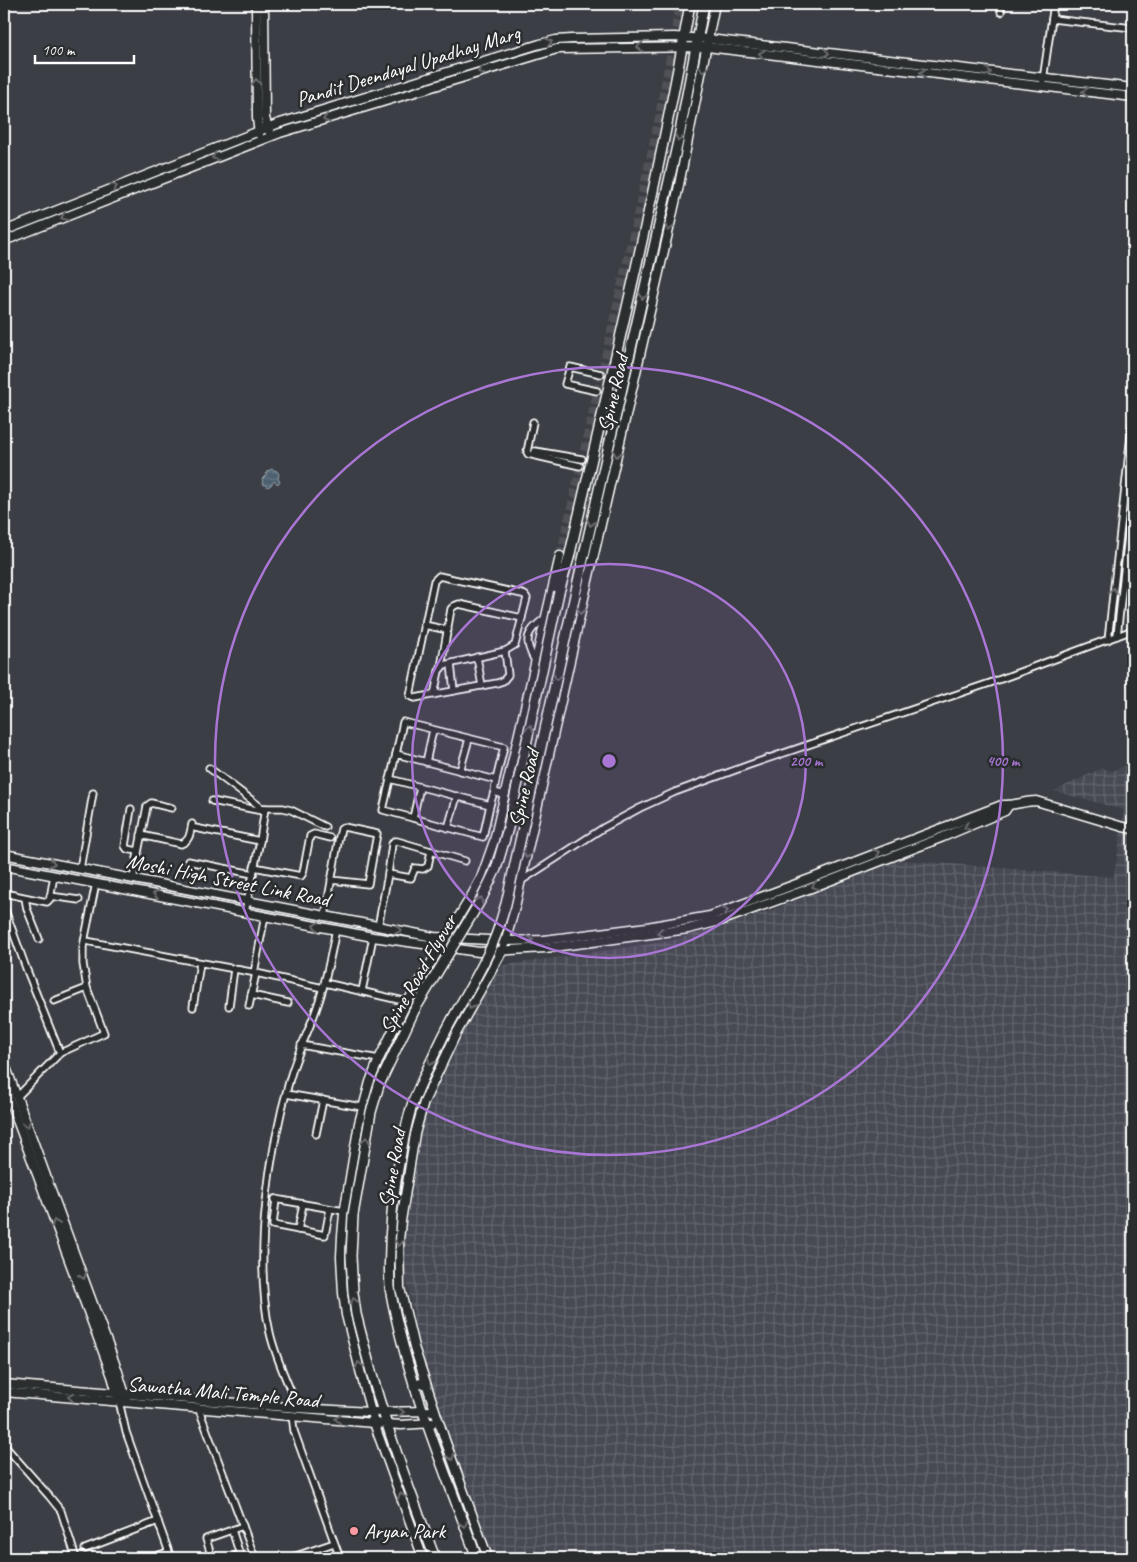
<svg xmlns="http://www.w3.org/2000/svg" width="1137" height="1562" font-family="Caveat,sans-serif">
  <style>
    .industrial { fill: url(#industrial-grid) }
    .water { fill: url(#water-rules); stroke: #94a0a9 }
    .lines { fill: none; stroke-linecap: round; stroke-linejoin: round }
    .secondary-tunnel { stroke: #4f5157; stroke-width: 8; stroke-dasharray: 8 4; stroke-linecap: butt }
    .street-casing { stroke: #fff; stroke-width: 9 }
    .secondary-casing { stroke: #fff; stroke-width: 11 }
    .primary-casing { stroke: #fff; stroke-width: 12 }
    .street { stroke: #2a2d2e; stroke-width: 5.5 }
    .secondary { stroke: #2a2d2e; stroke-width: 8 }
    .primary { stroke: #2a2d2e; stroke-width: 9 }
    .primary-bridge-casing { stroke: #fff; stroke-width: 12; stroke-linecap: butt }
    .primary-bridge { stroke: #2a2d2e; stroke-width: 9 }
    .oneway { stroke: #6a6c6d }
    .ring { fill: none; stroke: #a976d5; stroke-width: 2.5 }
    .poi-dot { fill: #ff9aa2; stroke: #2a2d2e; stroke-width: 2 }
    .labels { text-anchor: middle; stroke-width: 5; stroke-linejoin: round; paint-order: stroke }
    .street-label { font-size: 21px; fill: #fff; stroke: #2a2d2e }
    .poi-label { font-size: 21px; fill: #fff; stroke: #2a2d2e; text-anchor: start }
    .centre { fill: #a976d5; stroke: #2a2d2e; stroke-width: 2.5 }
    .ring-label { font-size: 15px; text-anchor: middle; font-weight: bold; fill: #a976d5; stroke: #2a2d2e; stroke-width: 5; stroke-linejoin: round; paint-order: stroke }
  </style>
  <defs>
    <pattern id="industrial-grid" width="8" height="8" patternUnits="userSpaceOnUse" patternTransform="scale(1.25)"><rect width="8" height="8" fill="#474a53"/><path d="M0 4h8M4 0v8" fill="none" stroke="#63656d"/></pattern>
    <pattern id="water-rules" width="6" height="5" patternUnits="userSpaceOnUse" patternTransform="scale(1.25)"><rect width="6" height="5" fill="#4d606f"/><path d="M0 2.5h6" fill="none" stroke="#687885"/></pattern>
  </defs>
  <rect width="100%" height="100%" fill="#3b3e44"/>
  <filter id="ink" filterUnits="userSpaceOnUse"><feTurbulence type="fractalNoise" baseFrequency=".02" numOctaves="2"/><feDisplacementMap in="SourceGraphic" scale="10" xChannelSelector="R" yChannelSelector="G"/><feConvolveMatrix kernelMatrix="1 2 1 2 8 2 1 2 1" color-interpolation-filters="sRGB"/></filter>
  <g filter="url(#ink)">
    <!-- industrial -->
    <path class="industrial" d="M1133,762V1558H493L424,1370L401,1252L415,1126L492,967L671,941L775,909L828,885L901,860L1114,877L1124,810L1054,791L1102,768L1112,771Z"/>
    <!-- water -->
    <path class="water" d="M272,469L277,471L279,474L278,479L280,481L278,484L274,481L271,485L268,487L263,484L262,479L266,475L267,471Z"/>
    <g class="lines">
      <!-- secondary-tunnel -->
      <path class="secondary-tunnel" d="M560,556L656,132L680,4"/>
      <!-- street casing -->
      <g class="street-casing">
        <g id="street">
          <path d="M1001,12L1002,4"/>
          <path d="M1052,19L1133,28"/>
          <path d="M1042,87L1054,4"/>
          <path d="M597,391L565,384L570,367L601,374"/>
          <path d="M533,422L527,452L528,454L580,466"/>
          <path d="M535,451L582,459"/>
          <path d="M424,625L448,630"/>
          <path d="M1117,636L1133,491"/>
          <path d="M1108,640L1133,417"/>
          <path d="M477,657L482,686"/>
          <path d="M535,661C523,640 526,632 545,618"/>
          <path d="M451,664L454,691"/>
          <path d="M441,667L451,609L454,606L459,604L522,618"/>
          <path d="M434,695L439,671L444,665L505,651L515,645L527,598L525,595L522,594L439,576L434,581L410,696L415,698L497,683L503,681L508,675L505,651"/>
          <path d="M396,754L403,722L504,747L496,780"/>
          <path d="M426,762L433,730"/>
          <path d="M209,768L262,808H283L291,810L325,827"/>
          <path d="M460,771L469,739"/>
          <path d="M390,779L490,805L494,792"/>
          <path d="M212,801L262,811"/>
          <path d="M490,805L483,837L383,810L396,754L496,780L494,792L505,795"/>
          <path d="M131,809L125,846L127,849L138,851"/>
          <path d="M413,818L420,787"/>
          <path d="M195,828L260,841"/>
          <path d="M448,828L457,796"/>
          <path d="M141,835L181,844C190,841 190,833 192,824"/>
          <path d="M188,861L253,874"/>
          <path d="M254,867L301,876L303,873L310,836L314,834L330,838"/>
          <path d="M80,869L93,793"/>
          <path d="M388,874L411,878L415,868L423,869L428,866L431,851"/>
          <path d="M133,879L147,806L151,803L172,808"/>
          <path d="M521,881L603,828L640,808L675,792L749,765L990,683L1133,630"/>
          <path d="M4,893L47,902L50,899L54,875"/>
          <path d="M50,896L79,900"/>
          <path d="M25,898L27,909L39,939"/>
          <path d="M4,907L26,968L60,1053"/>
          <path d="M245,912L260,841L265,808"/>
          <path d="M325,916L339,837L341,829L344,827L377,834L368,884L331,880"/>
          <path d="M378,927L388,874L392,844L394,841H397L465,861"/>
          <path d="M86,941L256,973L323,988"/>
          <path d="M254,973L265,916"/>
          <path d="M325,983L408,1002"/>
          <path d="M362,991L373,937"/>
          <path d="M251,995L288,1003"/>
          <path d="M54,1001L87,988"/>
          <path d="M229,1006L234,969"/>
          <path d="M249,1006L256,973"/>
          <path d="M193,1007L200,963"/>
          <path d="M301,1045L379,1059"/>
          <path d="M286,1094L362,1107"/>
          <path d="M17,1097L60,1053L104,1033L87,988L83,964V947L96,883"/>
          <path d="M316,1134L323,1100"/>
          <path d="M275,1199L344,1211"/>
          <path d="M276,1199L273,1225L325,1235L330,1209"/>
          <path d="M298,1230L303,1204"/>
          <path d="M119,1401L126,1432L171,1558"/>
          <path d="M198,1407L255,1558"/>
          <path d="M298,1408C288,1384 276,1359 270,1333C253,1258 269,1152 290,1078C297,1053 309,1031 317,1007C326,982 331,955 336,929"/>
          <path d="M292,1415L294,1431L340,1558"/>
          <path d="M4,1445L49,1496L61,1511L76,1558"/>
          <path d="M85,1549L158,1521"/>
          <path d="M126,1556V1558"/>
          <path d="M150,1558L168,1552"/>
          <path d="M212,1558L206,1539L243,1526"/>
          <path d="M231,1558L240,1555L232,1530"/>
          <path d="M290,1558L334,1543"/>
        </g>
      </g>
      <!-- secondary casing -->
      <g class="secondary-casing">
        <g id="secondary">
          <path d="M256,4L257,118L259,134"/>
          <path d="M264,4L265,118L269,131"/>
          <path d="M4,231L277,124L540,44L556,40L572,39L674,37L708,39L1133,88"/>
          <path d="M4,241L280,133L557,49L707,47L1133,97"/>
          <path d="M4,854L434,937L506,941L544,940L647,927L710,916L815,877L1002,805C1014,806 1024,801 1036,801L1123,827L1133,829"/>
          <path d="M4,866L373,937L479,952L545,948L592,942L688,929L720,921L811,888L943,837L1005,811L1009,805"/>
          <path d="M4,1062L118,1372L126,1398"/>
          <path d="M4,1085L112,1376L118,1397"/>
          <path d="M4,1384L298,1408L370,1412L435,1411"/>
          <path d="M4,1392L374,1423L401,1425L432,1423"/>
          <path d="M423,1558L374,1423L365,1390L346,1315L343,1293L341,1257L342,1236L344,1214L359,1123L370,1082L379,1059L405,1006L473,893L481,878L494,841L560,556"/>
          <path d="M488,1558L445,1440L414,1347L400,1288L399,1240L401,1221L415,1134L424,1102L456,1034L503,950L515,907L584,598L678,190L715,4"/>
        </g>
      </g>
      <!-- primary casing -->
      <g class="primary-casing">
        <g id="primary">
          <path d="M559,592L569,558C611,374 657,190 690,4"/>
          <path d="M575,595L679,137L704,4"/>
          <path d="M390,1288C407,1382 444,1469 477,1558"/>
          <path d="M365,1349C383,1420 409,1489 435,1558"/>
          <path d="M414,1386L425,1382"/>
        </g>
      </g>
      <!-- street -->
      <use href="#street" class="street"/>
      <!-- secondary -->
      <use href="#secondary" class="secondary"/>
      <!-- primary -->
      <use href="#primary" class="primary"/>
      <!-- primary-bridge casing -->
      <g class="primary-bridge-casing">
        <g id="primary-bridge">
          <path d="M390,1288C388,1242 392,1197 401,1152C405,1133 408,1114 415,1097C423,1078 432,1059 441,1041C457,1007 480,976 494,940C499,929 502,916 506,904L575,595"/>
          <path d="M365,1349L356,1314L353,1292L351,1256L353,1215L371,1112L379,1085L414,1011L482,898L496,869L508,828L559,592"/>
        </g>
      </g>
      <!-- primary-bridge -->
      <use href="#primary-bridge" class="primary-bridge"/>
    </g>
    <!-- one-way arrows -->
    <defs><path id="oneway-chevron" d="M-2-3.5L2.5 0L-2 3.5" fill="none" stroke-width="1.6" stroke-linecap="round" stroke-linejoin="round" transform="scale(1.25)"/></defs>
    <g class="oneway">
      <use href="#oneway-chevron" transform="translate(549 42) rotate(-13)"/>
      <use href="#oneway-chevron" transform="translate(640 47) rotate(179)"/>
      <use href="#oneway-chevron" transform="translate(826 53) rotate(7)"/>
      <use href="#oneway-chevron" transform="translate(762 54) rotate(-173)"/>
      <use href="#oneway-chevron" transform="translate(703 69) rotate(101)"/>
      <use href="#oneway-chevron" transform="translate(481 71) rotate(163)"/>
      <use href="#oneway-chevron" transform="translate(988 72) rotate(7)"/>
      <use href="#oneway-chevron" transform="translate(923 73) rotate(-173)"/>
      <use href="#oneway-chevron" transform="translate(256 82) rotate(-91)"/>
      <use href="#oneway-chevron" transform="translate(1085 92) rotate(-174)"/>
      <use href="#oneway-chevron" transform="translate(326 119) rotate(163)"/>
      <use href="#oneway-chevron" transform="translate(679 138) rotate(102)"/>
      <use href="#oneway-chevron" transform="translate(215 157) rotate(158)"/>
      <use href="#oneway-chevron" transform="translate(114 187) rotate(-21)"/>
      <use href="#oneway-chevron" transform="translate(64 217) rotate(158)"/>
      <use href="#oneway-chevron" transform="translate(669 228) rotate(103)"/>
      <use href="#oneway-chevron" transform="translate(643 296) rotate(103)"/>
      <use href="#oneway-chevron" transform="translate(617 454) rotate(103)"/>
      <use href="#oneway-chevron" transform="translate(591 523) rotate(103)"/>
      <use href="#oneway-chevron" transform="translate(1113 591) rotate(-83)"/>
      <use href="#oneway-chevron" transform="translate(581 611) rotate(103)"/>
      <use href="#oneway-chevron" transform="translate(557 677) rotate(103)"/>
      <use href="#oneway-chevron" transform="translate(530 728) rotate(-78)"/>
      <use href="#oneway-chevron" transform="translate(967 827) rotate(157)"/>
      <use href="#oneway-chevron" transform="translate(877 853) rotate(-21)"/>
      <use href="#oneway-chevron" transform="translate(527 855) rotate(103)"/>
      <use href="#oneway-chevron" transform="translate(52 863) rotate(11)"/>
      <use href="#oneway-chevron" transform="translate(815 886) rotate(159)"/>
      <use href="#oneway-chevron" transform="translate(156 894) rotate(-169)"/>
      <use href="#oneway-chevron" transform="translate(480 900) rotate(-60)"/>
      <use href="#oneway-chevron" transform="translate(725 911) rotate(-19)"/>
      <use href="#oneway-chevron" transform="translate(316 926) rotate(-169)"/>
      <use href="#oneway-chevron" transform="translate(398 930) rotate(10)"/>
      <use href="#oneway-chevron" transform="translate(660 933) rotate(172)"/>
      <use href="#oneway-chevron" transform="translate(530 940) rotate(-2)"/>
      <use href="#oneway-chevron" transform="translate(471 1006) rotate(119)"/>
      <use href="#oneway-chevron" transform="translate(431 1062) rotate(115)"/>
      <use href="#oneway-chevron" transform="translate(27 1124) rotate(69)"/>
      <use href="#oneway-chevron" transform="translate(366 1140) rotate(-81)"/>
      <use href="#oneway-chevron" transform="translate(55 1223) rotate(-110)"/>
      <use href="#oneway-chevron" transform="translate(399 1243) rotate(93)"/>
      <use href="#oneway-chevron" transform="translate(83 1276) rotate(70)"/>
      <use href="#oneway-chevron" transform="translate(354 1301) rotate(-99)"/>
      <use href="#oneway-chevron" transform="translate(359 1365) rotate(-104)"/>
      <use href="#oneway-chevron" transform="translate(71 1397) rotate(-176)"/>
      <use href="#oneway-chevron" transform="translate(401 1412)"/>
      <use href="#oneway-chevron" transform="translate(338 1419) rotate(-176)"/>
      <use href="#oneway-chevron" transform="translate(451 1457) rotate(70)"/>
      <use href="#oneway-chevron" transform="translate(401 1496) rotate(-110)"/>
      <use href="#oneway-chevron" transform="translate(464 1524) rotate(70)"/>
    </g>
  </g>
  <!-- distance rings -->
  <circle cx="609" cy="761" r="197" fill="#a976d5" fill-opacity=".12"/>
  <g class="ring">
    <circle cx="609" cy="761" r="197"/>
    <circle cx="609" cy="761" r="394"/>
  </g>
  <!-- markers -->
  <circle class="poi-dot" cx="354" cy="1531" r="5"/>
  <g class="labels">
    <!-- street labels -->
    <g class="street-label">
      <text transform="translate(408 66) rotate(-17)" y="7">Pandit Deendayal Upadhay Marg</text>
      <text transform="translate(613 393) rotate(-77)" y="7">Spine Road</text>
      <text transform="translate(524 788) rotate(-77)" y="7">Spine Road</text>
      <text transform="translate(228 880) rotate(11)" y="7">Moshi High Street Link Road</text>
      <text transform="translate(418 974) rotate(-60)" y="7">Spine Road Flyover</text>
      <text transform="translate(392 1168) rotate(-80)" y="7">Spine Road</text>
      <text transform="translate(223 1392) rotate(5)" y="7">Sawatha Mali Temple Road</text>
    </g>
    <!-- poi labels -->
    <g class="poi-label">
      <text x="364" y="1538">Aryan Park</text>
    </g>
  </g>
  <circle cx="609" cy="761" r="8" class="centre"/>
  <g class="ring-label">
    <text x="806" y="766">200 m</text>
    <text x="1003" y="766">400 m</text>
  </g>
  <!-- margin -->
  <rect width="1137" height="1562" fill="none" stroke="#2a2d2e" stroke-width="20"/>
  <rect x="10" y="10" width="1117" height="1542" fill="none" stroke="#fff" stroke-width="2" filter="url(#ink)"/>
  <!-- scale -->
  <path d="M35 55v8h99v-8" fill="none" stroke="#ffffff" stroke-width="2.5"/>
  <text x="42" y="55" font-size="15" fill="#ffffff" stroke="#2a2d2e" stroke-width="4" paint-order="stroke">100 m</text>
</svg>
